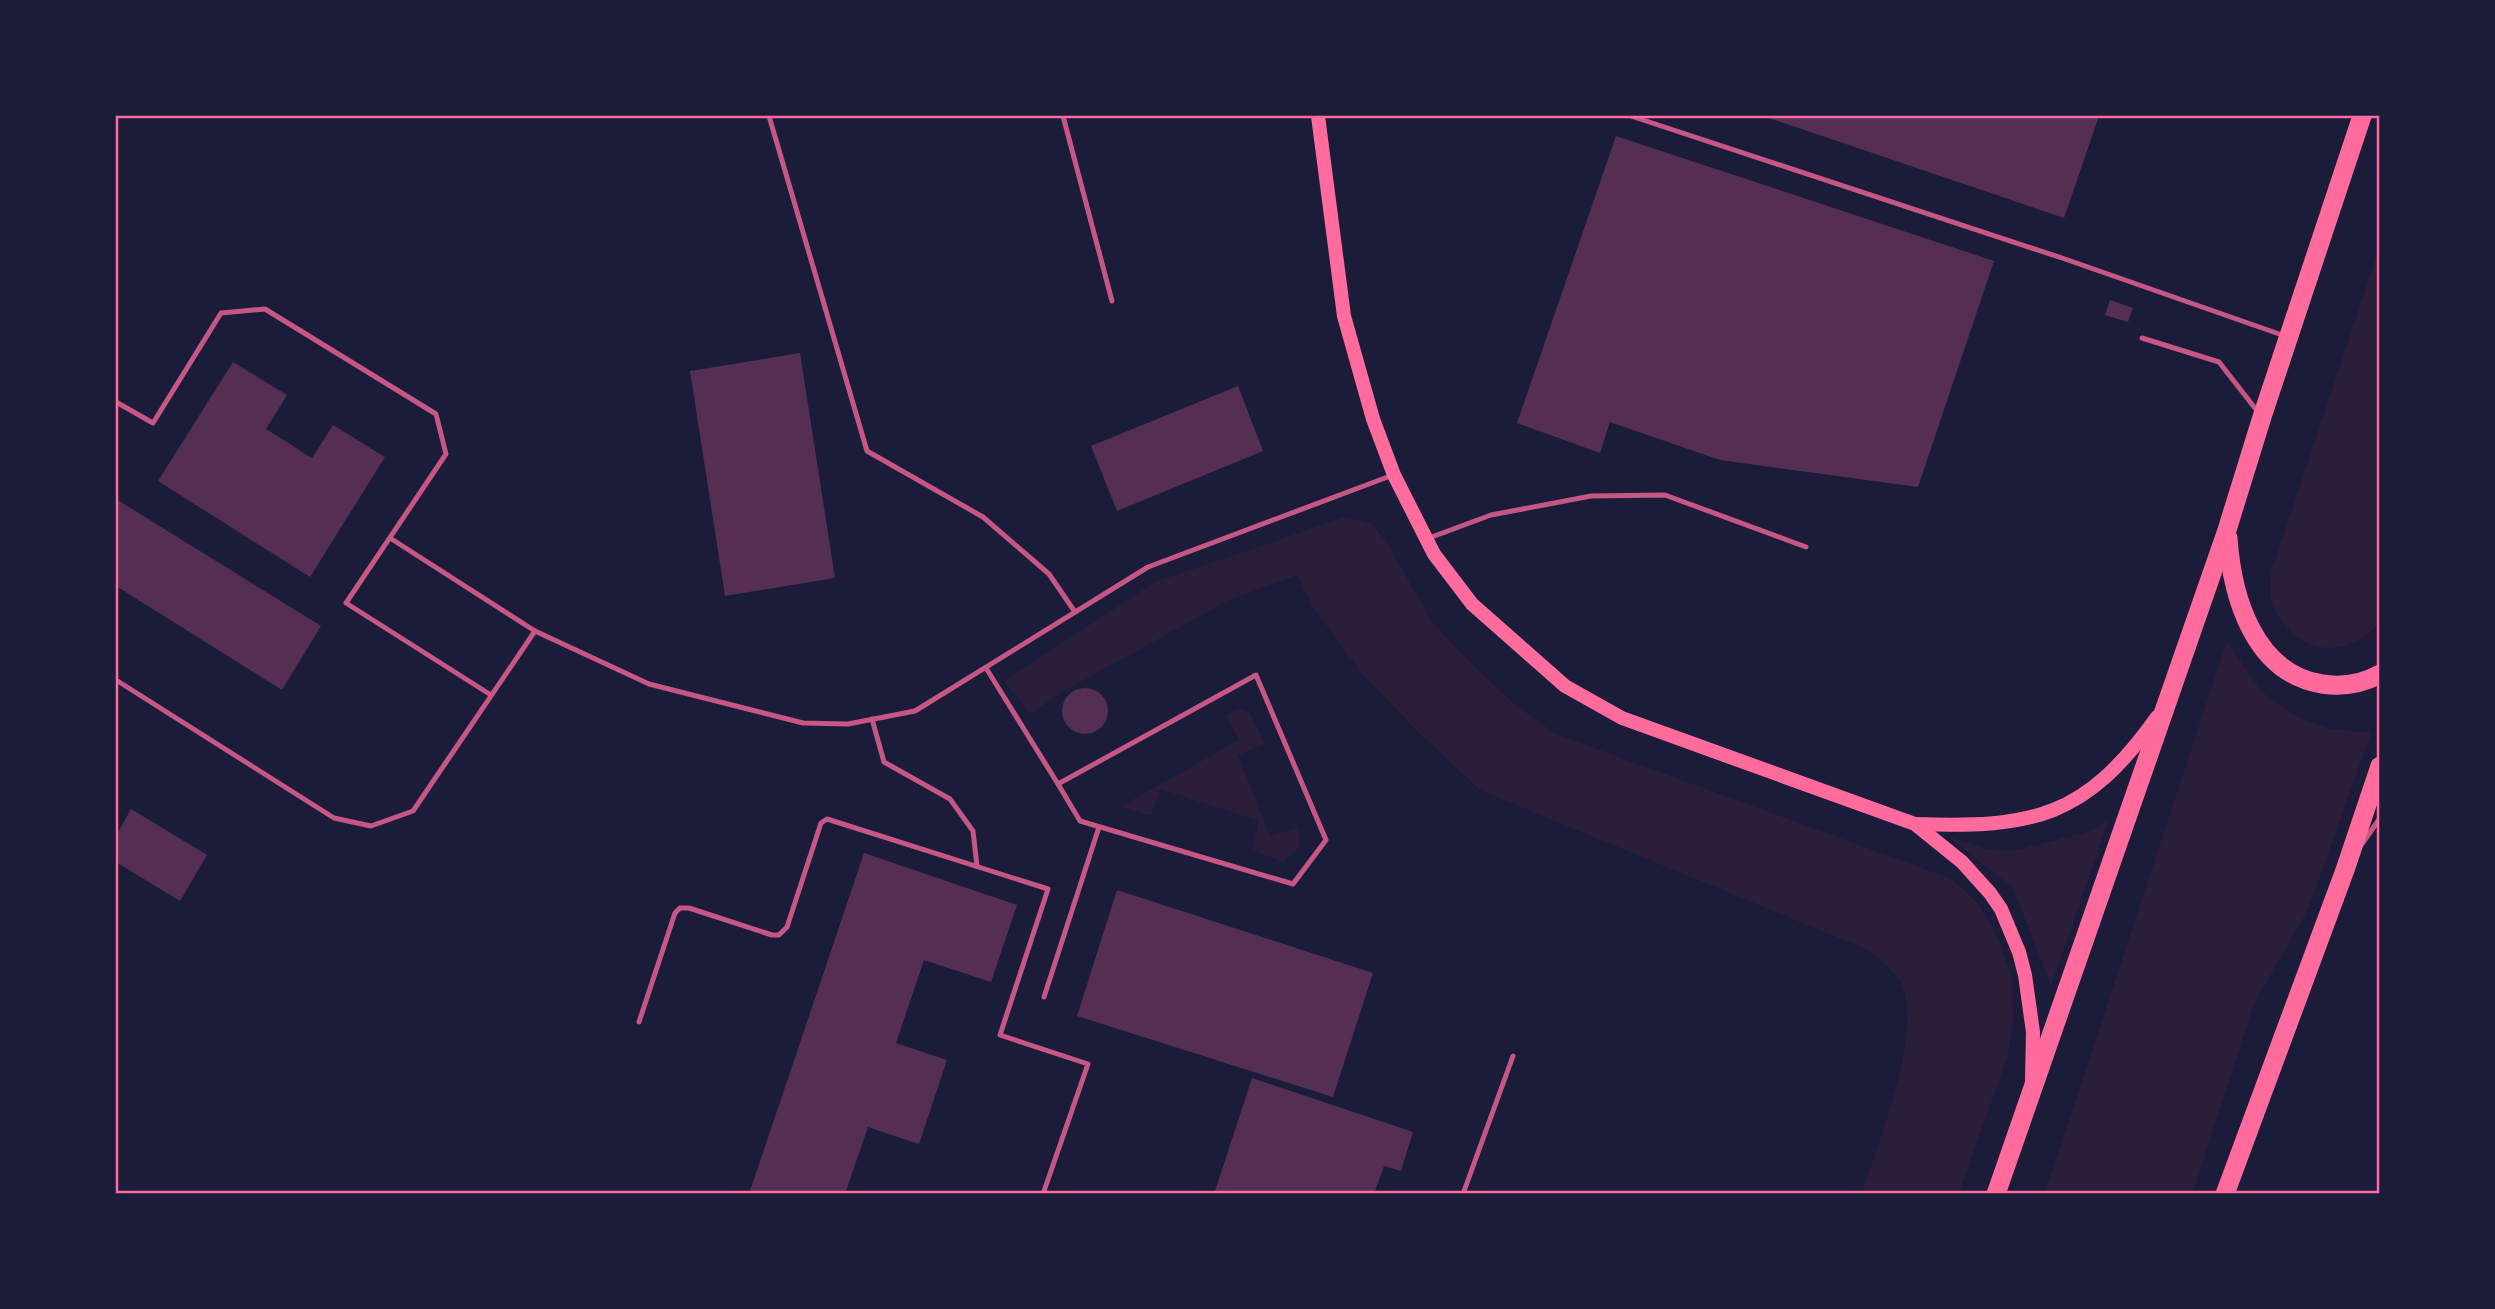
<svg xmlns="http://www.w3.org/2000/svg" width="2495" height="1309" font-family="'Roboto Condensed',sans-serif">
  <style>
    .green { fill: #2a1e3b }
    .building { fill: #542f53 }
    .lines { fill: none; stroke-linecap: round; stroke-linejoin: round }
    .service { stroke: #c65784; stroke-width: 5 }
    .secondary { stroke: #ff6b9d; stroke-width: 14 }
    .trunk { stroke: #ff6b9d; stroke-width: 19 }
    .neatline { fill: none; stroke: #ff6b9d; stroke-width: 2.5 }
  </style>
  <rect width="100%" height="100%" fill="#1b1b3a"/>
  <!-- green -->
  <g class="green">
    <path d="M2379,249V622C2351,659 2302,656 2279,616C2276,611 2272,606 2271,601C2269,593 2271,582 2271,573Z"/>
    <path d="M1346,517L1373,524L1389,546L1432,622L1466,658L1513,703L1556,734L1952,879L1979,904L1998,939L2012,977L2013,1020L2008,1055L1959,1193H1862C1878,1143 1923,1033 1902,985C1895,971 1880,960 1868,950L1480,790L1421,735L1363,675L1313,607L1297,575L1227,601L1059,694L1030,714L1004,681L1155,582Z"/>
    <path d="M2227,641L2262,692L2294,715L2327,728L2371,733L2308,910L2254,1004L2193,1193H2045Z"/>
    <path d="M1242,709L1250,713L1265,744L1238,755L1270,836L1296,828L1300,834L1298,849L1283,862L1252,850L1259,821L1160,789L1151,816L1125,808L1123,805L1239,740L1226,716L1235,710Z"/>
    <path d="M2109,819L2051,986L2013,888L1949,837L1989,850L2013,851L2090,831Z"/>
  </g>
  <!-- building -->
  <g class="building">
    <path d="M1763,116H2099L2064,218Z"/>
    <path d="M1616,136L1994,261L1918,487L1720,460L1610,422L1600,453L1517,423Z"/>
    <path d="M2110,300L2133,308L2128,322L2105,315Z"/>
    <path d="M800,353L835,578L725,596L690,371Z"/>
    <path d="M233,362L287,395L266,429L312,458L333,425L385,457L310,577L158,481Z"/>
    <path d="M1238,386L1263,451L1117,511L1091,446Z"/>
    <path d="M116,499L321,626L282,690L116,586Z"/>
    <circle cx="1085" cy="711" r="23"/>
    <path d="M131,809L207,855L180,901L116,862V836Z"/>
    <path d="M864,853L1017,905L991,982L924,960L896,1043L947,1060L919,1144L868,1127L845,1194H749Z"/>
    <path d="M1117,890L1373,973L1333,1097L1077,1016Z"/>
    <path d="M1252,1078L1413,1132L1401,1171L1384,1166L1374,1194H1214Z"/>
  </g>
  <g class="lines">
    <!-- service -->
    <g class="service">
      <path d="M769,116L867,451L983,517L1049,574L1075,612"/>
      <path d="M1063,116L1112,301"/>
      <path d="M1631,116L2065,259L2285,336"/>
      <path d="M2142,338L2219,362L2258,412"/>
      <path d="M116,402L153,423L221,313L265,309L436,414L446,454L346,603L491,695"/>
      <path d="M390,538L535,631L649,684L803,723L848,724L915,711L1148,567L1393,475"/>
      <path d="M1429,538L1491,515L1591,496L1665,495L1806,547"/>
      <path d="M986,668L1058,784"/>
      <path d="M1256,675L1326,840L1293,884L1080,821L1058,784Z"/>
      <path d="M116,680L334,818L371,826L413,811L535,631"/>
      <path d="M872,719L884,762L950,799L973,831L977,866"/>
      <path d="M2362,844L2380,818"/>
      <path d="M1044,997L1099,827"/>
      <path d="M639,1022L675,913L680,908H689L772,935H779L787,927L821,823L827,819L1048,889L1000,1035L1088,1064L1043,1194"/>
      <path d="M1463,1194L1513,1056"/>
    </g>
    <!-- secondary -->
    <g class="secondary">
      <path d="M1318,116L1344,316L1373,419L1394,475L1434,554L1472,604L1565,686L1622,718L1915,824L1962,862L1990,893L2001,909L2019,952L2025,975L2033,1032L2032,1079"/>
      <path d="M1915,824C2034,828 2085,818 2157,717"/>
    </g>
    <!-- trunk -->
    <g class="trunk">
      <path d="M2228,538C2232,597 2254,673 2322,684C2342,687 2362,684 2380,674"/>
      <path d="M1996,1194L2227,530L2262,417L2362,116"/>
      <path d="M2225,1194L2345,870L2380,766"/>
    </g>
  </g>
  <!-- border -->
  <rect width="2495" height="1309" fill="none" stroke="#1b1b3a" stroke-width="234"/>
  <rect x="117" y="117" width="2261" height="1075" class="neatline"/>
</svg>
